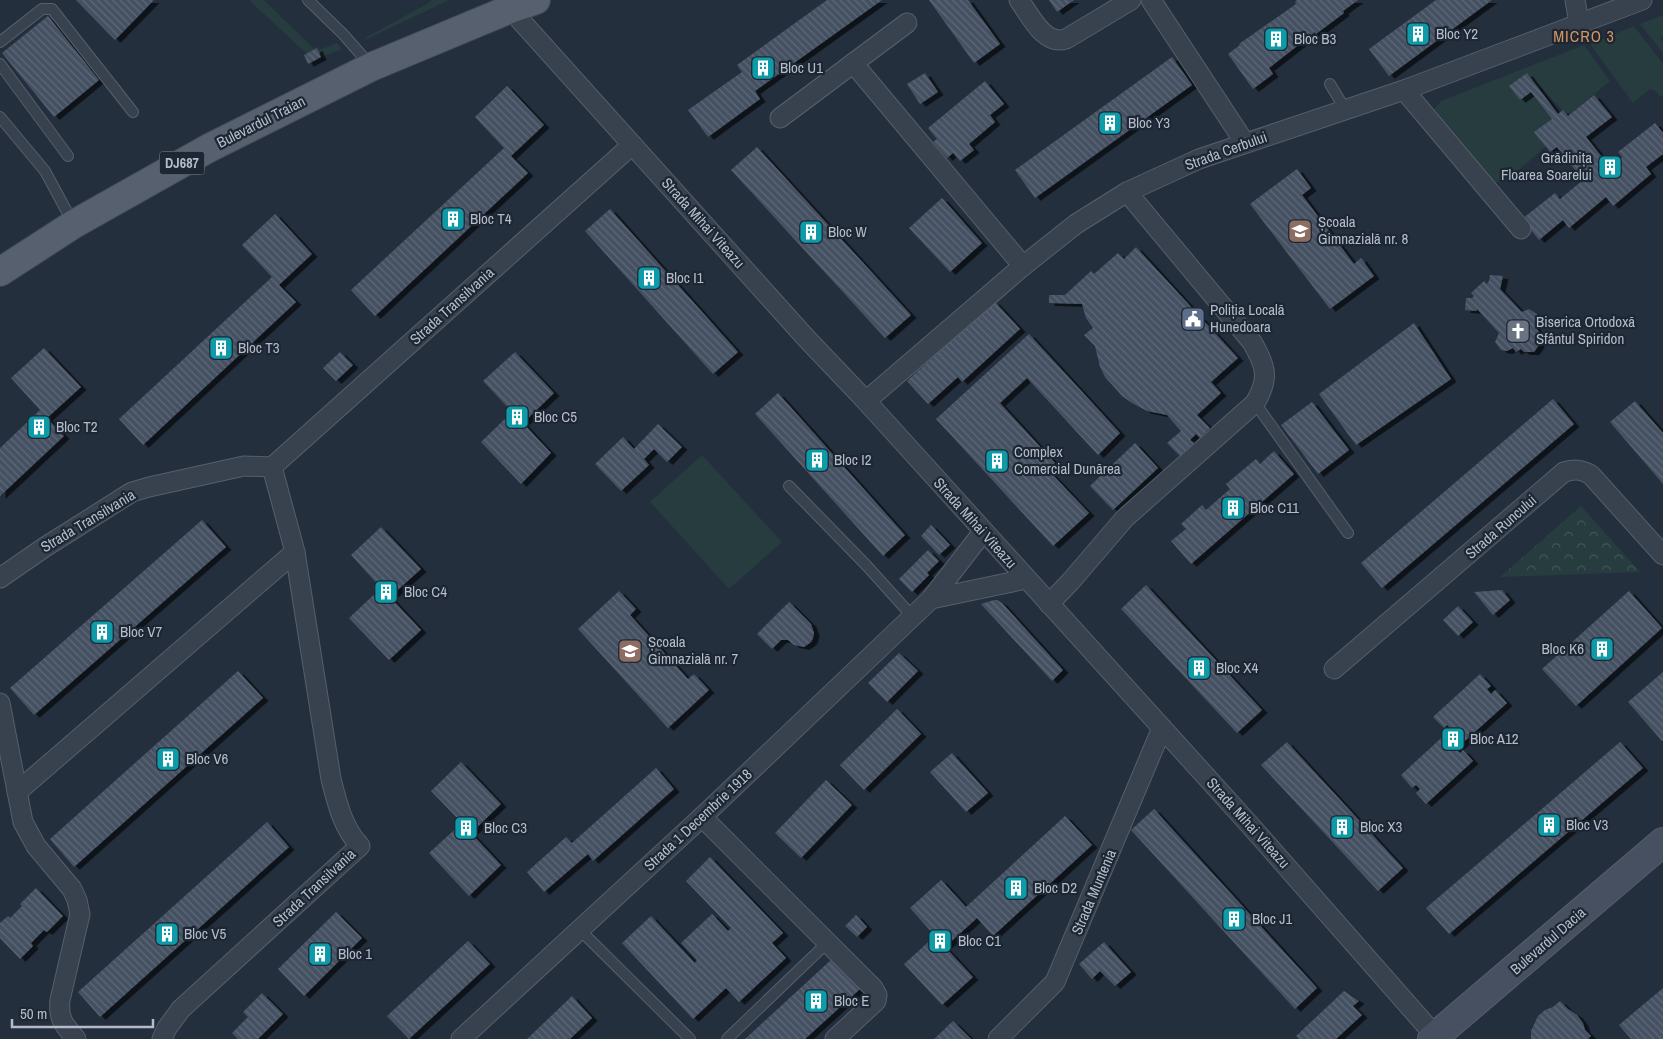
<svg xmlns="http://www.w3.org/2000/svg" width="1663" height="1039" font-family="'Archivo Narrow',sans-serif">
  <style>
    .green { fill: #263c3f }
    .park { fill: url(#park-crowns) }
    .building { fill: url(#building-back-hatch); filter: url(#shadow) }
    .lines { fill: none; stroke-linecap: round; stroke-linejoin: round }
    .service-casing { stroke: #565f6c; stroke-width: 12 }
    .minor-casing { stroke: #565f6c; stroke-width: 21 }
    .secondary-casing { stroke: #565f6c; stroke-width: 30 }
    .primary-casing { stroke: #414a57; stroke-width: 30 }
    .service { stroke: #38414e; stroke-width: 10 }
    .minor { stroke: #38414e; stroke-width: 19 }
    .secondary { stroke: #465061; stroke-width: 28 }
    .primary { stroke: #56606e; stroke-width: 28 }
    .labels { text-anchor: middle; stroke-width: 4.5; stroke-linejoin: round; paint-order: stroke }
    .shield { fill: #1d2633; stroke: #878f9c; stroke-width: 1 }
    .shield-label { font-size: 14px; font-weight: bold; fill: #b4bcc9 }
    .poi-label { font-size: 15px; fill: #b4bcc9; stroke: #1d2633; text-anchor: start }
    .street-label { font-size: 15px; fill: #b4bcc9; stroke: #1d2633 }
    .neighbourhood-label { font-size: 16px; letter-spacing: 1px; fill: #d59563; stroke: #1d2633 }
  </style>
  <defs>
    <pattern id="park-crowns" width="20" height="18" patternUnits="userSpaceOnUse" patternTransform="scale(1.25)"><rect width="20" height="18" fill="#263c3f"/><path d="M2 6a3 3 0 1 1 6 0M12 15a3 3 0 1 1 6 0" fill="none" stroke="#435659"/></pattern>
    <pattern id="building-back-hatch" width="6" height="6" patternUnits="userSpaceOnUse" patternTransform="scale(1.25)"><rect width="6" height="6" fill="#455162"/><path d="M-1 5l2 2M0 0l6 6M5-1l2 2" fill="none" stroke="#5d6877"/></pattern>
    <filter id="shadow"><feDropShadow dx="5.5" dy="3" stdDeviation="0" flood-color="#0009"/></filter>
  </defs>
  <rect width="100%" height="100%" fill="#242f3e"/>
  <!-- green -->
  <g class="green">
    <path d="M249,0H264L313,48L317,47L319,50L337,43L342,49L321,57L307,54Z"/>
    <path d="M432,0H449L365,40V38L427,4Z"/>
    <path d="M1663,15V36L1660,38L1663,43V53L1640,24Z"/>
    <path d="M1634,26L1663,64V95L1661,97L1656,91L1650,89L1633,103L1590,44Z"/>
    <path d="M1584,45L1610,81L1568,116L1527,73L1510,87L1520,100L1531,92L1552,119L1535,132L1546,146C1530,160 1514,177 1493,183L1433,112L1434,109L1441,101Z"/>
    <path d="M702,455L782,542L729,589L650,502Z"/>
  </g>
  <!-- park -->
  <path class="park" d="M1581,506L1640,572L1500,577Z"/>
  <!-- building -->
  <g class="building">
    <path d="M76,0H154L115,40Z"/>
    <path d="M827,0H882L755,91L760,99L708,137L688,110L742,72L737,65Z"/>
    <path d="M929,0H968L1000,44L974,63Z"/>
    <path d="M1049,0H1074L1057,12Z"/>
    <path d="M1297,0H1358L1343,11L1344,13L1316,34L1315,32L1269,68L1273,74L1253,89L1228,54L1240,45L1239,44L1296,4L1295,2Z"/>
    <path d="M1436,0H1492L1389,76L1369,49Z"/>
    <path d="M48,16L99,80L54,117L2,53Z"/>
    <path d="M317,48L321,57L308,64L304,55Z"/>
    <path d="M1172,57L1192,85L1035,198L1015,170Z"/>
    <path d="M925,73L938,92L920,104L907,84Z"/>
    <path d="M1527,73L1558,114L1563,110L1568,116L1594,95L1612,117L1586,137L1610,167L1622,157L1618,152L1655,123L1663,133V154L1646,167L1651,174L1613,206L1606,197L1569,228L1563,220L1539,240L1522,219L1555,193L1560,199L1583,180L1557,147L1550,152L1534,132L1552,119L1531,92L1520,100L1509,86Z"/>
    <path d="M985,81L1004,104L990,115L995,122L969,144L974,150L960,161L953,153L947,158L933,142L937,139L928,128Z"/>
    <path d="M507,86L544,125L511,156L528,173L375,316L351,290L504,148L475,117Z"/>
    <path d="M757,147L911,315L885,338L731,170Z"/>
    <path d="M1297,169L1311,188L1302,195L1354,264L1361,258L1374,276L1330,309L1250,204Z"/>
    <path d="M942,198L982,243L950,272L909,228Z"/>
    <path d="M610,209L738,352L713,374L585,231Z"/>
    <path d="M275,214L312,254L279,285L296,302L143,445L119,419L272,277L242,245Z"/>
    <path d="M1136,247L1238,358L1211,382L1221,393L1197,415L1210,428L1200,438L1196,434L1190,440L1194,443L1180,456L1167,443L1181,431L1167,415L1147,411L1132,403L1122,396L1105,377L1100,367L1095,346L1084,335L1093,328L1086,318L1082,304L1049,303V295H1065L1091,271L1094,274L1118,253L1124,259Z"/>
    <path d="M1490,275L1503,276L1500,289L1522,312L1529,309L1537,314L1539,320L1535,327L1539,332L1535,336L1538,339L1539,345L1534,352H1524L1521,349L1516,352L1513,348L1507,351L1501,350L1495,342L1499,333L1477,309V311L1465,310L1466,298H1472L1474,296L1471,293L1484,281L1487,284L1489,281Z"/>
    <path d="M994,301L1020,329L962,382L958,377L928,404L907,381Z"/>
    <path d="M1414,323L1451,379L1356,445L1319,394Z"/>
    <path d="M1029,334L1120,433L1098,455L1027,378L1000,403L1055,463L1048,470L1089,513L1053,546L936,419Z"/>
    <path d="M44,348L81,387L47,418L64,436L0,496V448L40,410L11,378Z"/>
    <path d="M340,352L353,365L336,381L323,368Z"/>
    <path d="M515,352L554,393L523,423L551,453L521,484L481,442L512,412L483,381Z"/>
    <path d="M778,393L905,535L883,556L755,414Z"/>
    <path d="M1553,399L1574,424L1382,588L1361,563Z"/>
    <path d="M1635,401L1663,433V484L1610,422Z"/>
    <path d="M1312,402L1349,450L1318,474L1281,425Z"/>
    <path d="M658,424L682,447L667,462L654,449L644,459L649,465L621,491L595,464L623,437L634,449Z"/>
    <path d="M1135,443L1158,468L1113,510L1090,486Z"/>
    <path d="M1274,451L1294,474L1191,564L1171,541L1186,529L1181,524L1202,505L1206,510L1230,489L1226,484L1256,459L1260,464Z"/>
    <path d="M202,520L226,547L34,715L10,688Z"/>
    <path d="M931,525L950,545L939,555L921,536Z"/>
    <path d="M381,527L421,569L390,597L421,630L389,660L349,618L381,588L351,555Z"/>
    <path d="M928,550L939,561L927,573L929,575L912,592L899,579Z"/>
    <path d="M1146,585L1262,710L1237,733L1121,609Z"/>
    <path d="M1502,590L1510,600L1493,615L1474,592Z"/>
    <path d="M619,591L636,609L630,615L688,679L694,674L709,690L668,728L578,629Z"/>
    <path d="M1629,591L1662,628L1576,706L1542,669Z"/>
    <path d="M994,600H997L1002,603L1063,670L1052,681L981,604Z"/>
    <path d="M789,602L811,624L814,633L813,638L811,642L804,647L794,645L788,640H781L772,649L757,634Z"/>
    <path d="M1458,606L1473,622L1458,636L1443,620Z"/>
    <path d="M899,653L918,671L887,702L868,683Z"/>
    <path d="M238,671L263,698L74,867L50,839Z"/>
    <path d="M1663,672V740L1662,741L1628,702Z"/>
    <path d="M1480,674L1491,686L1487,689L1491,694L1495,690L1507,703L1456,749L1460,753L1463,750L1473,761L1426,804L1416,793L1420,789L1416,785L1412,788L1401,775L1451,729L1447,725L1444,728L1433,717Z"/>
    <path d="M897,709L921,734L864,790L840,765Z"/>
    <path d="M1287,742L1403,868L1378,891L1261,765Z"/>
    <path d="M1620,742L1643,768L1449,934L1426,908Z"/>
    <path d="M952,753L988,793L966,812L930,772Z"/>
    <path d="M461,762L501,804L471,833L501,865L469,896L429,853L462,823L431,791Z"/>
    <path d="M656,768L674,789L593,861L588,854L544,892L527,872L566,837L572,843Z"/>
    <path d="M826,780L852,805L801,858L775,833Z"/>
    <path d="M1154,809L1317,988L1295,1009L1131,830Z"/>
    <path d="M1065,816L1092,845L993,936L977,918L945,947L973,977L942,1005L904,964L935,936L910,908L941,880L966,907Z"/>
    <path d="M267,822L289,847L100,1017L78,992Z"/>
    <path d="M710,857L783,933L772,943L786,958L739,1002L726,988L693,1019L622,943L651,916L695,963L697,960L681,943L712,914L728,931L731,928L686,881Z"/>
    <path d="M36,888L63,916L47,932L44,930L31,943L33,946L20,959L0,938V923L8,916L10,918L22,906L20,904Z"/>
    <path d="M336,912L362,938L304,996L278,969Z"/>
    <path d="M856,915L867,927L857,937L845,926Z"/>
    <path d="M468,941L490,964L409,1039L387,1016Z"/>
    <path d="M1104,942L1131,972L1115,986L1100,971L1092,979L1079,964Z"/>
    <path d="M832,959L860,989L805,1039H745Z"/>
    <path d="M1663,988V1039H1631L1619,1025Z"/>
    <path d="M1344,991L1359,1001L1353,1006L1362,1015L1336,1039H1299L1296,1036Z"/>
    <path d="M262,993L283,1014L258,1039H238L232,1033L248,1017L243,1012Z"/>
    <path d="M572,996L592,1018L570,1039H527Z"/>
    <path d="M1560,1001L1568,1009L1577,1015L1583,1023L1585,1030L1591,1036L1588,1039H1531V1031L1538,1016L1545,1010L1553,1007Z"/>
    <path d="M953,1021L971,1039H934Z"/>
  </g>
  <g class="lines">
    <!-- service casing -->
    <g class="service-casing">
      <g id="service">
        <path d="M308,0L343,34L371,66"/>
        <path d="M0,42L42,9H52L133,112"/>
        <path d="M0,64L68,156"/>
        <path d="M1330,84L1345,109"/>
        <path d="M0,117L45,171L73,223"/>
        <path d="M1255,403L1348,533"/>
        <path d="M789,486L867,566L912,616"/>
        <path d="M580,930L690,1039"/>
        <path d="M727,1039L828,942"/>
      </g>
    </g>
    <!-- minor casing -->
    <g class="minor-casing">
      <g id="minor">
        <path d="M1019,0C1030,15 1044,46 1066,39L1131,0"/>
        <path d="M1151,0L1245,143"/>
        <path d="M1575,0L1579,23"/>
        <path d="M503,1L806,338L866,401L1249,824L1438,1039"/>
        <path d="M853,63L1023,266"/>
        <path d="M1404,90L1521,229"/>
        <path d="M780,118L907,23"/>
        <path d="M866,401L1023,266L1076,224L1127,192L1199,159L1404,90L1642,0"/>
        <path d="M0,578L45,547L132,492L149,487L244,466L272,467"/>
        <path d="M931,599L1026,579"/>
        <path d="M1049,604L1071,581L1125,518L1255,403C1270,378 1266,366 1252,342L1127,192"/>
        <path d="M1334,669L1564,472C1575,469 1581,469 1591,475L1663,555"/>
        <path d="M0,703L23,822L36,846L72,889L77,900L80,914L60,1000C58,1019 64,1025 76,1039"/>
        <path d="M17,792L295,552"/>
        <path d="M702,817L873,988L877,995L876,1001L835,1039"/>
        <path d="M162,1039L167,1028L181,1009L360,846C343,828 337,803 331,779L295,552L272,467L632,145"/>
        <path d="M461,1039L702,817L931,599L983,532"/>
        <path d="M998,1039L1055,982L1162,728"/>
      </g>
    </g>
    <!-- secondary casing -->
    <g class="secondary-casing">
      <path id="secondary" d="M1432,1039L1663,842"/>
    </g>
    <!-- primary casing -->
    <g class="primary-casing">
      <path id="primary" d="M0,272L74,224L209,148L371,67L510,9L536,0"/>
    </g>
    <!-- service -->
    <use href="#service" class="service"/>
    <!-- minor -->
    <use href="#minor" class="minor"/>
    <!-- secondary -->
    <use href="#secondary" class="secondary"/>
    <!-- primary -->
    <use href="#primary" class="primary"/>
  </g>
  <!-- icons -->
  <defs>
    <g id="building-square" transform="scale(1.25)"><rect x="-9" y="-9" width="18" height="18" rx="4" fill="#0f9aa8" stroke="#1d2633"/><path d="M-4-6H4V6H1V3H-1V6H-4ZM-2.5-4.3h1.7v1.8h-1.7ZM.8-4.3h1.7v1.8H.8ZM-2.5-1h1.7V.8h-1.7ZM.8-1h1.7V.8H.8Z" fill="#fff"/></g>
    <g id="school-square" transform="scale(1.25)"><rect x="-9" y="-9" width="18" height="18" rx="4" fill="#8d6e63" stroke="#1d2633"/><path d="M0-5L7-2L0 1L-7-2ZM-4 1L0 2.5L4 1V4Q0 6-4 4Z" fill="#fff"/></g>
    <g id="civic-square" transform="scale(1.25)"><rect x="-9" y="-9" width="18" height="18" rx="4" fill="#5c6f8a" stroke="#1d2633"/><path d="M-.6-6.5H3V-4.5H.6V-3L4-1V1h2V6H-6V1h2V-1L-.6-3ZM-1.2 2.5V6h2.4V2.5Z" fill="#fff"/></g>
    <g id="church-square" transform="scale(1.25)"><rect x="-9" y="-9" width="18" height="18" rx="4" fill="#6b7280" stroke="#1d2633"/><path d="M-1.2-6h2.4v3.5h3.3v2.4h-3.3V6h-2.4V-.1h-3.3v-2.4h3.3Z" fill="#fff"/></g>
  </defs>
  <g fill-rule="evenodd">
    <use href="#building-square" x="1418" y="34"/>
    <use href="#building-square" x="1276" y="39"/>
    <use href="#building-square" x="763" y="68"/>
    <use href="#building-square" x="1110" y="123"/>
    <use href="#building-square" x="1610" y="167"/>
    <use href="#building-square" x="453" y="219"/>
    <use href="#school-square" x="1300" y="231"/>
    <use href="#building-square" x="811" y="232"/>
    <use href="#building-square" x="649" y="278"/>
    <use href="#civic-square" x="1193" y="319"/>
    <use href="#church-square" x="1518" y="331"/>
    <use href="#building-square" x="221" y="348"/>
    <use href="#building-square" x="517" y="417"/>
    <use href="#building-square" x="39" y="427"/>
    <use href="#building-square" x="817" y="460"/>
    <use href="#building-square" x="997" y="461"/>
    <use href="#building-square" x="1233" y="508"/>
    <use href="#building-square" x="386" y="592"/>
    <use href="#building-square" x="102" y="632"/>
    <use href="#building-square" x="1602" y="649"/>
    <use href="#school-square" x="630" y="651"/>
    <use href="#building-square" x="1199" y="668"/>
    <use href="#building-square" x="1453" y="739"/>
    <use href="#building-square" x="168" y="759"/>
    <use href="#building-square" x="1549" y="825"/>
    <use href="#building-square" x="1342" y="827"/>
    <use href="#building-square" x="466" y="828"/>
    <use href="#building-square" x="1016" y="888"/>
    <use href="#building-square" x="1234" y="919"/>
    <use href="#building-square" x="167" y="934"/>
    <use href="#building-square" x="940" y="941"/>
    <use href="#building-square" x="320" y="954"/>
    <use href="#building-square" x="816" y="1001"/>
  </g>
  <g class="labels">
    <!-- shield labels -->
    <rect class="shield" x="159.5" y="151.5" width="45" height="23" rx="4"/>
    <g class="shield-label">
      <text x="182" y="168">DJ687</text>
    </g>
    <!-- poi labels -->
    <g class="poi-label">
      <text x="1436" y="39">Bloc Y2</text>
      <text x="1294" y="44">Bloc B3</text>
      <text x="780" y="73">Bloc U1</text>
      <text x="1128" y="128">Bloc Y3</text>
      <text x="1592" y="163" text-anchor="end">Grădinița<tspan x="1592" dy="17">Floarea Soarelui</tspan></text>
      <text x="470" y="224">Bloc T4</text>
      <text x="1318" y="227">Școala<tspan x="1318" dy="17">Gimnazială nr. 8</tspan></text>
      <text x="828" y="237">Bloc W</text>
      <text x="666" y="283">Bloc I1</text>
      <text x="1210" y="315">Poliția Locală<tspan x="1210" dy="17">Hunedoara</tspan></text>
      <text x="1536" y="327">Biserica Ortodoxă<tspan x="1536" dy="17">Sfântul Spiridon</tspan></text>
      <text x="238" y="353">Bloc T3</text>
      <text x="534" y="422">Bloc C5</text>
      <text x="56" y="432">Bloc T2</text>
      <text x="1014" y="457">Complex<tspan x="1014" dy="17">Comercial Dunărea</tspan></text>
      <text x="834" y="465">Bloc I2</text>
      <text x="1250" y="513">Bloc C11</text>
      <text x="404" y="597">Bloc C4</text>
      <text x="120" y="637">Bloc V7</text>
      <text x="648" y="647">Școala<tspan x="648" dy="17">Gimnazială nr. 7</tspan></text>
      <text x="1584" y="654" text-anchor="end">Bloc K6</text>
      <text x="1216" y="673">Bloc X4</text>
      <text x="1470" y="744">Bloc A12</text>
      <text x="186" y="764">Bloc V6</text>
      <text x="1566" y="830">Bloc V3</text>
      <text x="1360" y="832">Bloc X3</text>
      <text x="484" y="833">Bloc C3</text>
      <text x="1034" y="893">Bloc D2</text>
      <text x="1252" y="924">Bloc J1</text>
      <text x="184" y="939">Bloc V5</text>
      <text x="958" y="946">Bloc C1</text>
      <text x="338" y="959">Bloc 1</text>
      <text x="834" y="1006">Bloc E</text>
    </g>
    <!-- street labels -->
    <g class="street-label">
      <text transform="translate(261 122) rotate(-27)" y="5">Bulevardul Traian</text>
      <text transform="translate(1226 151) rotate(-20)" y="5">Strada Cerbului</text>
      <text transform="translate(703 223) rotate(48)" y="5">Strada Mihai Viteazu</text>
      <text transform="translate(452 306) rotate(-42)" y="5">Strada Transilvania</text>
      <text transform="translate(88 521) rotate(-31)" y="5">Strada Transilvania</text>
      <text transform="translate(975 523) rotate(48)" y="5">Strada Mihai Viteazu</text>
      <text transform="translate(1501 527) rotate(-41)" y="5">Strada Runcului</text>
      <text transform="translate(698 820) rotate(-43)" y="5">Strada 1 Decembrie 1918</text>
      <text transform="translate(1248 823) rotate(48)" y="5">Strada Mihai Viteazu</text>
      <text transform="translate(314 888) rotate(-43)" y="5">Strada Transilvania</text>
      <text transform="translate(1094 892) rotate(-67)" y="5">Strada Muntenia</text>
      <text transform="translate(1548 941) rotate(-41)" y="5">Bulevardul Dacia</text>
    </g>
    <!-- neighbourhood labels -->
    <g class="neighbourhood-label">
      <text x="1584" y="42">MICRO 3</text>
    </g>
  </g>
  <!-- scale -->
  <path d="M12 1019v8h141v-8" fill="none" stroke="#b4bcc9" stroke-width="2.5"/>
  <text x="20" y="1019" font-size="15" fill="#b4bcc9" stroke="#1d2633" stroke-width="4" paint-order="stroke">50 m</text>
</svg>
